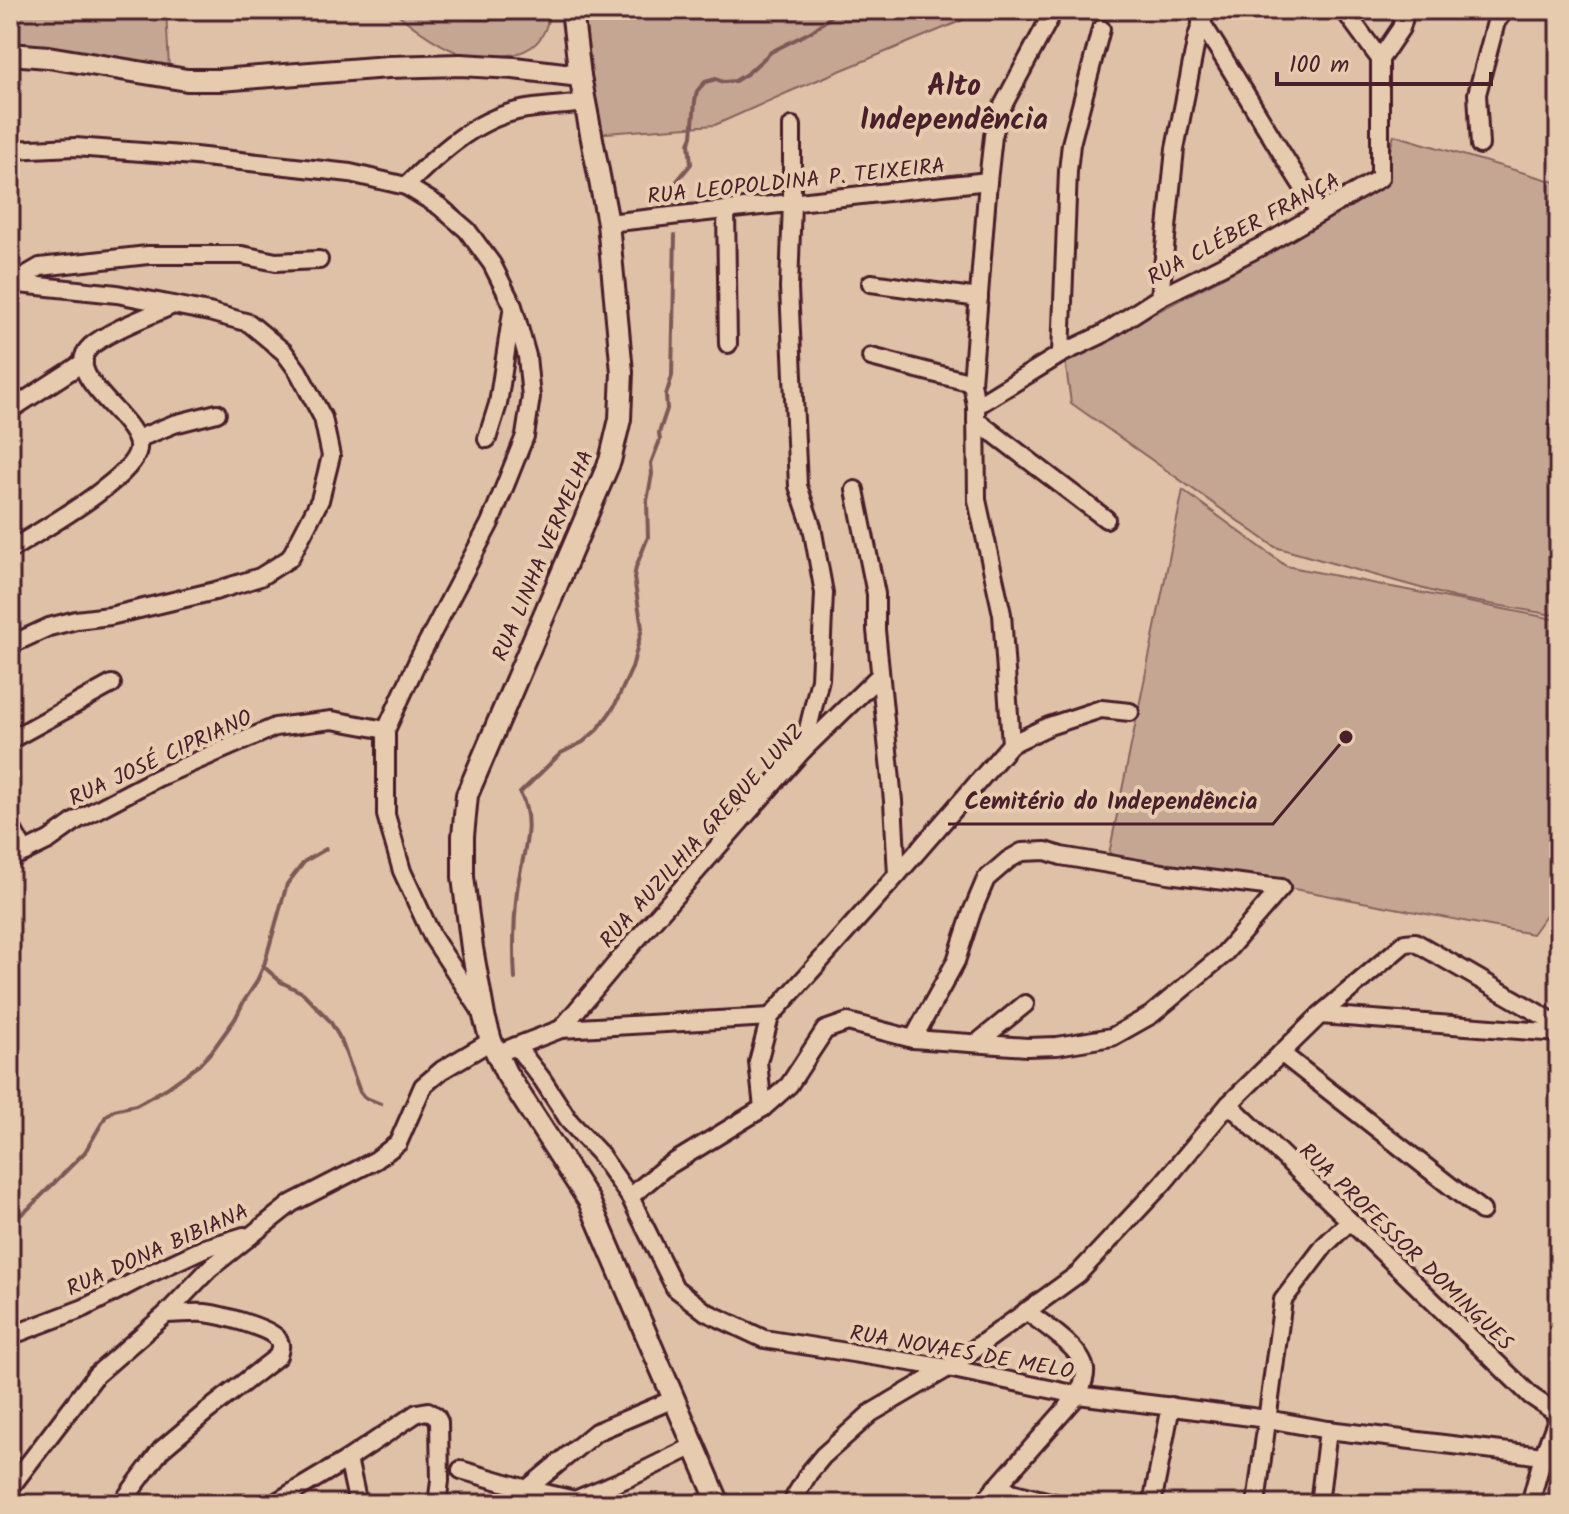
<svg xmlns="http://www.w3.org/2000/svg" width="1569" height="1514" font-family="Kalam,sans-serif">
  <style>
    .green { fill: #c5a692; stroke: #88625e; stroke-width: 2 }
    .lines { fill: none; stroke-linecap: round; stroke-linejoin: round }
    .stream { stroke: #7e5857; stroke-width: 4 }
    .minor-casing { stroke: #4a1f2b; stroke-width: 22 }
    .tertiary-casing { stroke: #4a1f2b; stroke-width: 26 }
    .minor { stroke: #e7cbae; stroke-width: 16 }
    .tertiary { stroke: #e7cbae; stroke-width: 20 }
    .labels { text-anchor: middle; stroke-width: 8; stroke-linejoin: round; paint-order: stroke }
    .street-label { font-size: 22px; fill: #4a1f2b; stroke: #e7cbae }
    .district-label { font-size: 30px; font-weight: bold; fill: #4a1f2b; stroke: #e7cbae }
    .leader { fill: none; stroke: #4a1f2b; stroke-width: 3 }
    .callout-dot { fill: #4a1f2b; stroke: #e7cbae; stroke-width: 3 }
    .callout-label { font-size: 24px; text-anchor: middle; font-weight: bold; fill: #4a1f2b; stroke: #e7cbae; stroke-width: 8; stroke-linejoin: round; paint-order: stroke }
  </style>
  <rect width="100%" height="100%" fill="#dec1a6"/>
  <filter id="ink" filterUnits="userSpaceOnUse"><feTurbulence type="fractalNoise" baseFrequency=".0125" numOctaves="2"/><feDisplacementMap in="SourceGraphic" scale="16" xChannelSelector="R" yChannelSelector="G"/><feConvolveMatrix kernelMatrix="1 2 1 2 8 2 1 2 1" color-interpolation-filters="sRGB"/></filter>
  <g filter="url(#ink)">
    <!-- green -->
    <g class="green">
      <path d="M10,10H166L169,68L10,48Z"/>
      <path d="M393,10H549V12C546,47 523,56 492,57C484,57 475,59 467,56C439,47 415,29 393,10Z"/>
      <path d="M574,10H982L963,20L791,91L715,125L592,134Z"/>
      <path d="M1394,135L1559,183V616L1456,598L1275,547L1071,403L1065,360L1256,260L1380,188Z"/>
      <path d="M1183,490L1286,566L1559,620V897L1532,934L1109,854Z"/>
    </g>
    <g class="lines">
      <!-- stream -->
      <g class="stream">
        <path d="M442,10C462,22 508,20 530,13"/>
        <path d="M674,203L677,181L691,164L689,143L692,136L695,101L697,91L705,82L716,79L723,82L735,81L748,73L771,52L812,31L828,19L835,10"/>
        <path d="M263,966L281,982L303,993L330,1021L341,1040L360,1092L364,1097L381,1104"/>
        <path d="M515,979C513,949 514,920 517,891C521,857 537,825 520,793L561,753L583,742L598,729L614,707L632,668L642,628L634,578L636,567L648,537L647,501L652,474L651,463L660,440L659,433L667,409L666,395L672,376L675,235"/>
        <path d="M10,1222L27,1210L85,1152L106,1116L114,1110L136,1105L167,1088L199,1065L212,1051L235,1019L244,1001L256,983L264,965L287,884L305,861L326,849"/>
      </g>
      <!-- minor casing -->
      <g class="minor-casing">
        <g id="minor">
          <path d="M1344,10L1380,59"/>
          <path d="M1201,22C1242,85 1278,151 1320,213"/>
          <path d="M792,126V202L789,288L798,486L812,527L824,593L820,679L803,750"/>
          <path d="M1480,145L1477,94L1496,22L1505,10"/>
          <path d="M10,150L75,147L195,156L350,173L406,186L439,206L467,230L492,264L513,306L527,356L531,397L525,436L490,523L419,658L386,730V815L402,871L433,938L481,1011"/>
          <path d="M406,186C437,155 473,121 517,111C539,106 563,106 585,103"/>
          <path d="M726,210L728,344"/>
          <path d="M608,223L988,181"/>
          <path d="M871,283L979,298"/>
          <path d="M19,284L28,274L40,267L148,255H242L276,262L319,260"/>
          <path d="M10,286L19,284L117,294L209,312L249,323L284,352L298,371L323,418L331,456L320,500L290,558L260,577L215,591L110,616L76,620L49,627L10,645"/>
          <path d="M1160,297L1175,149L1197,37L1206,10"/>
          <path d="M1061,354L1068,171L1071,144L1101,29"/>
          <path d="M871,357L972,383"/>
          <path d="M976,406L1061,354L1101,335L1160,297L1266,244L1380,178V59L1401,28L1406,10"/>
          <path d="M10,410L84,362"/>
          <path d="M976,420L1106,519"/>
          <path d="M137,439L174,424L217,413"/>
          <path d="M487,439L498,404L512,312"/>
          <path d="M855,490L876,594V630L893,801L897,875"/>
          <path d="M10,550C36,533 134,479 138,449C142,419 58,376 91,346C110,330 150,316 173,305"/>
          <path d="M10,740L112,684"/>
          <path d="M1011,744L1002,614L977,500L976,406L972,383L988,181L993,136L1000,111L1054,10"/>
          <path d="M10,825L25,852"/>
          <path d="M10,859L49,840L77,820L157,778L275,727L332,720L386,730"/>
          <path d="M1320,1015L1559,1033"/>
          <path d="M561,1029L624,954L803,750L880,675"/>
          <path d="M913,1039L956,961L972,912L986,879L1008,860L1022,852L1046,851L1061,856L1168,874L1281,888"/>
          <path d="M977,1043L1025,1004"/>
          <path d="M516,1046L542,1079L570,1122L599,1153L630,1197L675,1288L706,1312L764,1339L948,1368L1078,1395L1267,1419L1328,1430L1543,1456"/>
          <path d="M506,1050L561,1029L770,1017"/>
          <path d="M1281,1053L1482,1211"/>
          <path d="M1229,1104L1531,1396L1559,1415"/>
          <path d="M763,1108L758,1062L770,1017L897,875L1011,744L1049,726L1101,709L1130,712"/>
          <path d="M630,1197L663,1169L763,1108L789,1085L825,1030L848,1022L913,1039L1027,1047L1057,1046L1112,1037L1151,1015L1223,955L1281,888"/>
          <path d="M10,1336L84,1308L147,1275L205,1248L244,1236"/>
          <path d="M348,1459L358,1504"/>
          <path d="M461,1470L527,1489L596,1432L674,1399"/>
          <path d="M10,1488L96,1375L166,1314L209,1269L292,1203L376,1160L398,1143L423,1086L442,1070L491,1041"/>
          <path d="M995,1488L1058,1504"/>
          <path d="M527,1489L575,1500L635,1475L694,1446"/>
          <path d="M121,1504L161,1450L206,1412L278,1356C280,1349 282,1344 277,1338C267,1327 221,1315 205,1313C192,1312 179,1314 166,1314"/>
          <path d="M273,1504L348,1459L417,1413L428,1411L436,1416L439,1422L440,1481L437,1504"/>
          <path d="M793,1504L795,1496L809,1473L823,1456L871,1413L948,1368L1078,1274L1163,1183L1229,1104L1320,1015L1405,943L1415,942L1559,1025"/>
          <path d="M982,1504L1078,1395C1081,1387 1086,1379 1085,1370C1082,1348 1043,1324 1026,1311"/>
          <path d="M1152,1504L1171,1406"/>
          <path d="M1256,1504L1283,1300L1325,1245L1349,1222"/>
          <path d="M1319,1504L1328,1430"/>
          <path d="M1530,1504L1543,1456L1559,1414"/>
        </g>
      </g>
      <!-- tertiary casing -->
      <g class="tertiary-casing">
        <g id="tertiary">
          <path d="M572,10L580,76L608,223L622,372L620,419L610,461L467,795L463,836V877L472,948L484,1016L491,1041L506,1073L589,1201L719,1504"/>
          <path d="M10,54L48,57L187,80H220L388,67L460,65L514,68L580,76"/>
        </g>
      </g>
      <!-- minor -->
      <use href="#minor" class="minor"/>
      <!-- tertiary -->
      <use href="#tertiary" class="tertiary"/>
    </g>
  </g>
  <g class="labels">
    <!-- street labels -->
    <g class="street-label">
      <text transform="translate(796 180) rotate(-6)" y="8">RUA LEOPOLDINA P. TEIXEIRA</text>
      <text transform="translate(1243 228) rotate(-28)" y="8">RUA CLÉBER FRANÇA</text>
      <text transform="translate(542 555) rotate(-67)" y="8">RUA LINHA VERMELHA</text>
      <text transform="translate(160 757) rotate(-25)" y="8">RUA JOSÉ CIPRIANO</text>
      <text transform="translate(701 835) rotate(-48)" y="8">RUA AUZILHIA GREQUE LUNZ</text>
      <text transform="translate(1407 1246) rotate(44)" y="8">RUA PROFESSOR DOMINGUES</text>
      <text transform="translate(157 1249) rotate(-24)" y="8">RUA DONA BIBIANA</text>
      <text transform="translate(962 1351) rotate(10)" y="8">RUA NOVAES DE MELO</text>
    </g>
    <!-- district labels -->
    <g class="district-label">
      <text x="954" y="95">Alto<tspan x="954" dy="34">Independência</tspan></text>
    </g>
  </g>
  <!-- callouts -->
  <path class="leader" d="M1346 737L1273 824H948"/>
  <circle class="callout-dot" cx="1346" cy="737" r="8"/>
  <g class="callout-label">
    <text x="1111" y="809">Cemitério do Independência</text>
  </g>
  <!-- margin -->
  <rect width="1569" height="1514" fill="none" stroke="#e7cbae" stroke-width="40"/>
  <rect x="20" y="20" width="1529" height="1474" fill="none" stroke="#4a1f2b" stroke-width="3" filter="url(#ink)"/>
  <!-- scale -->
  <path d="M1277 72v12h214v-12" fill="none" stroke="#4a1f2b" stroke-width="4"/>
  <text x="1289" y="72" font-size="24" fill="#4a1f2b" stroke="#e7cbae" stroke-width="6" paint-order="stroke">100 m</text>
</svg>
